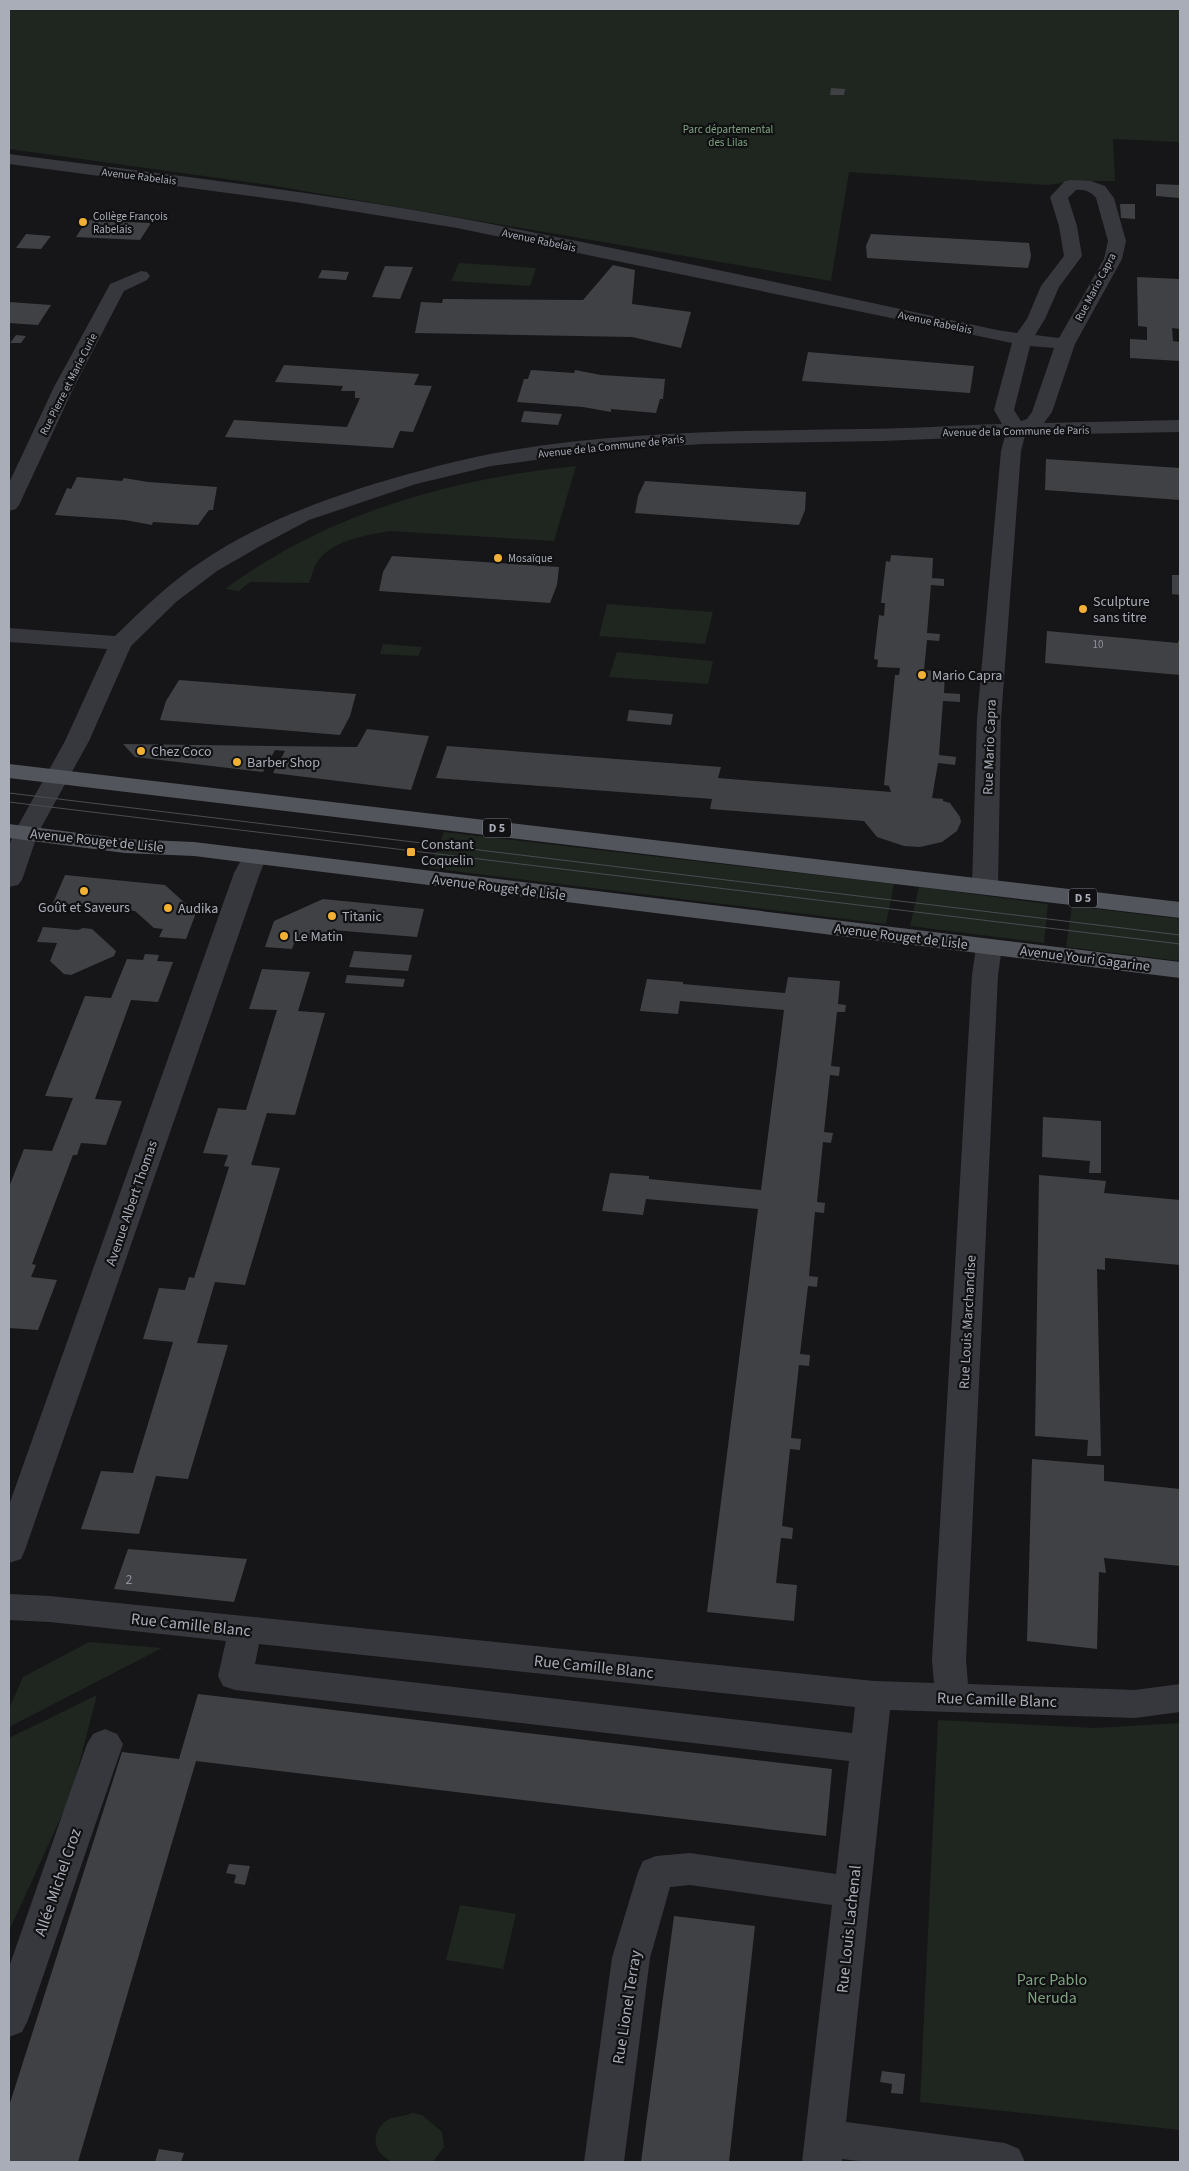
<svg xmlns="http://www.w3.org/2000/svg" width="1189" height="2171" font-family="'Source Sans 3',sans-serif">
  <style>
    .green { fill: #1e261f }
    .building { fill: #404145 }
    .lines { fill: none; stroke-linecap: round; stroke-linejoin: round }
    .minor { fill: #37383d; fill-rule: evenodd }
    .major { fill: #53555c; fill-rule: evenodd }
    .tram { stroke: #4a4c52; stroke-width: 1 }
    .poi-dot { fill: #f2b134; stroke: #111113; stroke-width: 2 }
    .labels { text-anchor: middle; stroke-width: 4.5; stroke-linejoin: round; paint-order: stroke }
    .far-park-label { font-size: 11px; fill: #7fa381; stroke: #111113 }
    .far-street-label { font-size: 11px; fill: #a8adb8; stroke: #111113 }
    .far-poi-label { font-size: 11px; fill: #a8adb8; stroke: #111113; text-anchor: start }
    .number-label { font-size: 11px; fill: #8e929b }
    .shield { fill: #111113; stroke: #7b7e86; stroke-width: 1 }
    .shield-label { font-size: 12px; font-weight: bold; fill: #a8adb8 }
    .poi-label { font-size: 14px; fill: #a8adb8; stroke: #111113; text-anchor: start }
    .street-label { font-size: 14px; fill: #a8adb8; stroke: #111113 }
    .near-number-label { font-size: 14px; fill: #8e929b }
    .near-street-label { font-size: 16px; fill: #a8adb8; stroke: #111113 }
    .near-park-label { font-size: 16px; fill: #7fa381; stroke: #111113 }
  </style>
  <rect width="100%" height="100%" fill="#161618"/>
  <!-- green -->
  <g class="green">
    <path d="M9,9H1180V142L1113,139L1115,181H1081L1046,185L849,172L831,281L269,185L9,149Z"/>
    <path d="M459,263L536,268L530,286L451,281Z"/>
    <path d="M576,466L554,541L390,531C367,535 333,540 318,561C314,566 312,576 309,583L250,582L239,591L225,589C328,513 450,479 576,466Z"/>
    <path d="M607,604L713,612L705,644L599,636Z"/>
    <path d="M383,644L422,647L418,656L380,654Z"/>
    <path d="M617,652L713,661L708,684L609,677Z"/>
    <path d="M444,832L894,884L886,924L429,868Z"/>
    <path d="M919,887L1048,904L1044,943L910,926Z"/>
    <path d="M1072,906L1180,919V961L1066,947Z"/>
    <path d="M89,1642L162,1648L9,1727V1709L23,1677Z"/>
    <path d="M97,1695L71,1795L9,1931V1738Z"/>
    <path d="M938,1720L1095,1728L1180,1723V2130L920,2102Z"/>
    <path d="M460,1905L516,1914L503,1969L446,1960Z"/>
    <path d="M412,2113L422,2115L442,2132L444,2147L433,2161C426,2163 397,2164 391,2161C373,2153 370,2133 386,2121C392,2116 404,2117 412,2113Z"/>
  </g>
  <!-- building -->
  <g class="building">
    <path d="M831,88L845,89L844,95H830Z"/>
    <path d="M1156,184L1180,185V198L1156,196Z"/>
    <path d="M1120,204H1135V219L1121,218Z"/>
    <path d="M87,220L151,223L140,240L76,237Z"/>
    <path d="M26,234L51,236L41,249L16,248Z"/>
    <path d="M871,234L1029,243L1031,256L1028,268L867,258L866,246Z"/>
    <path d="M613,265L635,270L632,304L691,312L681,348L632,337L415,333L421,302L442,303L443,299L583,300Z"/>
    <path d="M385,266L413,267L400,299L372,297Z"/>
    <path d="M322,270L349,272L346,280L318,278Z"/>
    <path d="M1137,277L1179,279L1180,329L1172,328L1173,341L1180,342V361L1130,358V339L1147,340V327L1138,326Z"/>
    <path d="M9,302L51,305L38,325L9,323Z"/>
    <path d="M16,335L26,336L21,343H10Z"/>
    <path d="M808,352L974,366L970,393L802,381Z"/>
    <path d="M284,365L419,374L414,385L432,386L413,432L400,431L393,448L225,437L234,420L347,427L360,398H355V391H341L343,386L275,382Z"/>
    <path d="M531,370L574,373L575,370L601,375L665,379L663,399H660L656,413L611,409V412L583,407L517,402L524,379H528Z"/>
    <path d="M524,411L562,414L558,425L521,422Z"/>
    <path d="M1046,459L1180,468V500L1045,490Z"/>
    <path d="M77,477L122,481L124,478L148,482L217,487L213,510H209L198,525L153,522L152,525L125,520L55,515L67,488L71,489Z"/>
    <path d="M645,481L806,492L805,510L799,525L635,513L638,496Z"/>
    <path d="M891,555L933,558L932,578L944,579V586L931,585L927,633L940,634L939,641L927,640L924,670L945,672L944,693L960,694V702L943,701L939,755L956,757L955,765L938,763L932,798L943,799V801L950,803L960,817L961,822L957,831L942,842L920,847L904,846L877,837L864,821L710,809L712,799L436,778L447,746L721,767L718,778L891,792L889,786L884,785L895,675H899L900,668L877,667L878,660L874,659L879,615L884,616L885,603H881L886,561L890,562Z"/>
    <path d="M392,556L559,567L557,585L550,603L379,591L383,572Z"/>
    <path d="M1172,575H1180V595L1172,594Z"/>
    <path d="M1047,631L1178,643V641H1180V675L1045,663Z"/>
    <path d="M179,680L356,694L350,716L340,735L160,720L166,701Z"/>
    <path d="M629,710L673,714L671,725L627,721Z"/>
    <path d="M367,729L429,736L411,790L273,773L285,751L275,750L263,772L135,757L123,744L357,747Z"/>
    <path d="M65,875L165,885L196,913L186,939L159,937L163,929L154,928L135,911L53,903Z"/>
    <path d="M323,899L424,909L417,937L332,930L306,941H295L292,949L265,947L274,921Z"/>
    <path d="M43,927L78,930L83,928L92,929L116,951L114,956L71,975L64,974L50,961L57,943L37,942Z"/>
    <path d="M354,951L412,955L408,971L349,967Z"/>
    <path d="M145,954L159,955L157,961L173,962L158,1002L131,1000L95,1099L122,1101L106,1145L81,1143L77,1155H73L32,1264L36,1265L31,1277L57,1280L38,1330L9,1328V1187L24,1149L52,1151L73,1098L45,1096L85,996L111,998L127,959L143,960Z"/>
    <path d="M262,969L310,972L298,1011L325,1013L295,1115L267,1113L251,1165L280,1168L245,1285L215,1282L197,1343L228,1345L188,1479L156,1476L139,1534L81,1529L101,1471L133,1473L173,1342L143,1339L159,1288L185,1290L189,1277L194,1278L229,1167L224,1166L228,1155L203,1153L218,1108L246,1110L277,1010L249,1009Z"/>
    <path d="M347,975L405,979L403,987L345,983Z"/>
    <path d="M788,977L840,981L838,1004L846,1005L845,1012H837L831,1066L840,1067L839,1076L830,1075L824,1132L833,1133L831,1143L823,1142L817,1202L825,1203L824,1213L815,1212L809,1276L818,1277L817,1287L808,1286L800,1354L810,1355L809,1366L799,1365L791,1438L801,1439L800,1450L790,1449L782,1526L793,1528L792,1539L781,1538L776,1583L797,1585L794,1621L707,1612L758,1209L646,1199L643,1215L602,1211L610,1173L649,1176V1179L761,1190L784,1010L680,1001L678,1014L640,1011L647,979L683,982V984L785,993Z"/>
    <path d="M1043,1117L1101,1121V1173H1089L1090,1161L1042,1157Z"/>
    <path d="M1039,1175L1106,1181L1104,1193L1180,1200V1265L1105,1258V1270L1097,1269L1101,1456H1087L1088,1440L1035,1436Z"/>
    <path d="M1032,1459L1104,1465V1481L1180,1489V1566L1104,1558L1106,1573L1099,1572L1097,1649L1027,1641Z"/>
    <path d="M128,1549L247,1559L234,1602L114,1589Z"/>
    <path d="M198,1694L832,1769L826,1836L196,1761L78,2162H9V2106L122,1752L179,1759Z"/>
    <path d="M229,1864L250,1866L245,1885L234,1883L236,1875L226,1873Z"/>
    <path d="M674,1916L755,1926L729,2162H641Z"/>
    <path d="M882,2071L905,2074L903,2094L891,2093L892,2084L880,2082Z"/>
    <path d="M159,2149L184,2153L181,2162H155Z"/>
  </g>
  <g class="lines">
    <!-- minor -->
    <g class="minor">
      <path d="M9,154C159,174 310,190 459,218C639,252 818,291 997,330L1017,333L1027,319L1041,286L1064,256L1059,226L1050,197L1065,181L1071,180L1091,181L1105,186L1114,198L1126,241L1122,259L1075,344L1052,412L1044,423L1180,420V432L1025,435L1021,451L1001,719L998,886L994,891L985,894L976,891L972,886L977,719L1001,451L1005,436L882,441L703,444L609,450L491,466L416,484L309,520L262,545L217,571L176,602L131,646L89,741L38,833L22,880L18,885L9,887V846L14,833L65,741L107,649L9,642V628L115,636C143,609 169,583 201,562C249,529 304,507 358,489C402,475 446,463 490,454C612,431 738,431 861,429C908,429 955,425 1002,424L994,410L1012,343L457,228L295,202L9,164ZM1076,190C1085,189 1091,192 1096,198L1108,241L1104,259L1059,338L1035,335L1045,319L1059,287L1082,256L1077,226L1068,198ZM1030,346L1054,348L1032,412L1027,419L1021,421L1014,410Z"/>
      <path d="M141,271L147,272L150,276L147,280L124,291L74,387L19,505L16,509L9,511V483L54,387L108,288L110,284Z"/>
      <path d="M255,849L264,851L267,856L260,873L25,1550L21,1559L9,1563V1505L234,873L246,851Z"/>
      <path d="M989,939L998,941L1002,947L998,975L966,1660L968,1684L1135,1690L1180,1684V1712L1135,1718L890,1710L846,2122L1005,2143L1019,2149L1025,2162H867L842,2159V2162H802L832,1905L690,1885L670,1887L650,1958L624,2162H584L612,1958L638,1872L643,1861L656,1856L690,1853L836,1874L849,1761L235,1690L223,1686L218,1676L226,1641L50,1622L9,1620V1594L50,1596L874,1681L934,1683L932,1660L972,975L976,947L980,941ZM259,1644L855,1707L852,1733L255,1664Z"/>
      <path d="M105,1729L117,1734L123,1744L28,2020L22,2032L9,2037V1967L87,1744L93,1734Z"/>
    </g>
    <!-- major -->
    <g class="major">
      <path d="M9,764L1180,902V918L9,778Z"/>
      <path d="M9,824L125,839L194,842L1180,962V978L194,856L125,853L9,838Z"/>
    </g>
    <!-- tram -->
    <g class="tram">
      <path d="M9,793L1180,935"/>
      <path d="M9,802L1180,944"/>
    </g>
  </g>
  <!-- markers -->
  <g class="poi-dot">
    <circle cx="83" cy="222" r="5"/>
    <circle cx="498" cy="558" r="5"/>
    <circle cx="1083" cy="609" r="5"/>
    <circle cx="922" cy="675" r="5"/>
    <circle cx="141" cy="751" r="5"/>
    <circle cx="237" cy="762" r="5"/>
    <rect x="406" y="847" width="10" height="10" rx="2.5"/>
    <circle cx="84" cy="891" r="5"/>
    <circle cx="168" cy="908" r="5"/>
    <circle cx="332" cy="916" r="5"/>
    <circle cx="284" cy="936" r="5"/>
  </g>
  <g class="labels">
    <!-- far-park labels -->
    <g class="far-park-label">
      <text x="728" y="133">Parc départemental<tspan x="728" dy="13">des Lilas</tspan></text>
    </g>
    <!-- far-street labels -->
    <g class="far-street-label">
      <text transform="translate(139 176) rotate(7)" y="4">Avenue Rabelais</text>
      <text transform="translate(539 240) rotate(12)" y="4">Avenue Rabelais</text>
      <text transform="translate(1095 287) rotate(-62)" y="4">Rue Mario Capra</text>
      <text transform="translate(935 322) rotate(12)" y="4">Avenue Rabelais</text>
      <text transform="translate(68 384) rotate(-63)" y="4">Rue Pierre et Marie Curie</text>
      <text transform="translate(1016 431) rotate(-1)" y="4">Avenue de la Commune de Paris</text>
      <text transform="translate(611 446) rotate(-6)" y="4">Avenue de la Commune de Paris</text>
    </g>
    <!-- far-poi labels -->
    <g class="far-poi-label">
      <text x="93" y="220">Collège François<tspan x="93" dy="13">Rabelais</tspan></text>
      <text x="508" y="562">Mosaïque</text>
    </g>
    <!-- number labels -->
    <g class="number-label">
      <text x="1098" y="648">10</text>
    </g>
    <!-- shield labels -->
    <g class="shield">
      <rect x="483" y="818.5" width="28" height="19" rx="4"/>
      <rect x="1069" y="888.5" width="28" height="19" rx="4"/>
    </g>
    <g class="shield-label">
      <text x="497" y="832">D 5</text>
      <text x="1083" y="902">D 5</text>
    </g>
    <!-- poi labels -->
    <g class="poi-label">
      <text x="1093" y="606">Sculpture<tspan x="1093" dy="16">sans titre</tspan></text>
      <text x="932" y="680">Mario Capra</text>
      <text x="151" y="756">Chez Coco</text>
      <text x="247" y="767">Barber Shop</text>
      <text x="421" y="849">Constant<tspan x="421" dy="16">Coquelin</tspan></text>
      <text x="84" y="912" text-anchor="middle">Goût et Saveurs</text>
      <text x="178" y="913">Audika</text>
      <text x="342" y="921">Titanic</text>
      <text x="294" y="941">Le Matin</text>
    </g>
    <!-- street labels -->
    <g class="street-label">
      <text transform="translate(989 747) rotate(-88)" y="5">Rue Mario Capra</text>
      <text transform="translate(97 840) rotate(6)" y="5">Avenue Rouget de Lisle</text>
      <text transform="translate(499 887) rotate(7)" y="5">Avenue Rouget de Lisle</text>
      <text transform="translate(901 936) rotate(7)" y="5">Avenue Rouget de Lisle</text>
      <text transform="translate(1085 958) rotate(7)" y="5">Avenue Youri Gagarine</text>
      <text transform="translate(131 1203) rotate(-71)" y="5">Avenue Albert Thomas</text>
      <text transform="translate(967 1322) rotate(-87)" y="5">Rue Louis Marchandise</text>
    </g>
    <!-- near-number labels -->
    <g class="near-number-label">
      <text x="129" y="1584">2</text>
    </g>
    <!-- near-street labels -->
    <g class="near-street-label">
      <text transform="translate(191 1624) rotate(6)" y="6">Rue Camille Blanc</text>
      <text transform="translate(594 1666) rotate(6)" y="6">Rue Camille Blanc</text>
      <text transform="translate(997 1699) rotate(2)" y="6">Rue Camille Blanc</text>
      <text transform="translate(57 1882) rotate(-71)" y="6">Allée Michel Croz</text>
      <text transform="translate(848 1929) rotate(-84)" y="6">Rue Louis Lachenal</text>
      <text transform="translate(626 2007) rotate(-81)" y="6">Rue Lionel Terray</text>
    </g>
    <!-- near-park labels -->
    <g class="near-park-label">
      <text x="1052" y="1985">Parc Pablo<tspan x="1052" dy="18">Neruda</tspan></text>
    </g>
  </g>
  <!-- border -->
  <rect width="1189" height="2171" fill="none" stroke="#a8adb8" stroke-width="20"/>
</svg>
